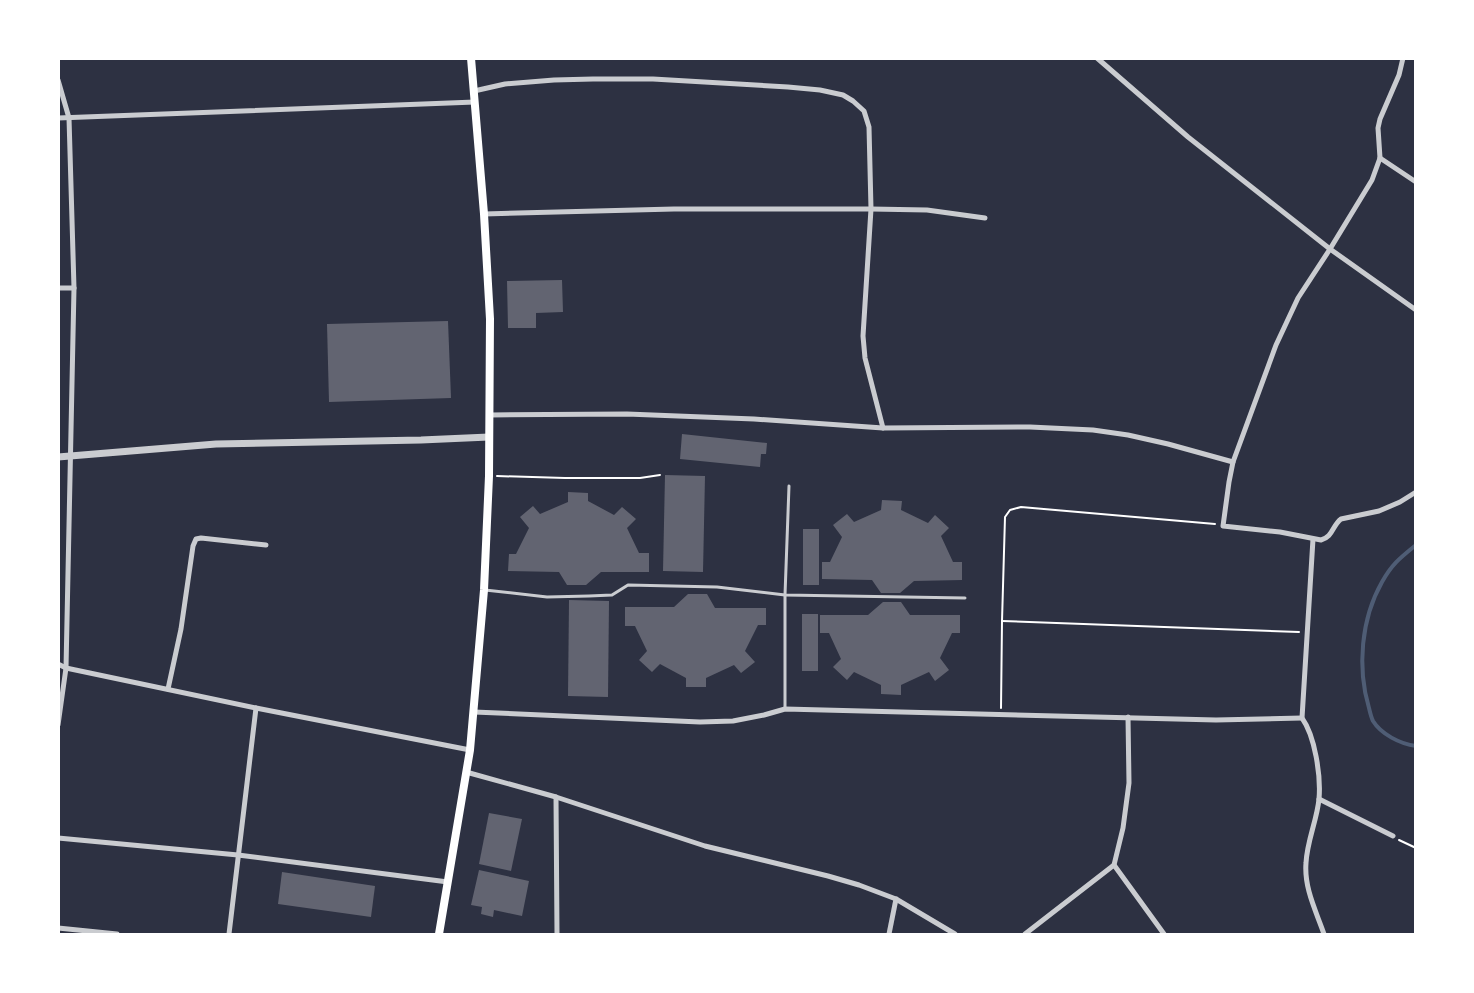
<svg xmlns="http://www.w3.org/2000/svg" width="1474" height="993" font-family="Spectral,serif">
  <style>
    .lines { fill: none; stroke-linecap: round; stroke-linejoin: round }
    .stream { stroke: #4f5d75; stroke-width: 4 }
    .building { fill: #626471 }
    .path { stroke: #fff; stroke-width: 2 }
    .service { stroke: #caccd0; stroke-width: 3 }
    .minor { stroke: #caccd0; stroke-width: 5 }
    .tertiary { stroke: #caccd0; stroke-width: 7 }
    .secondary { stroke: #fff; stroke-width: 8 }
  </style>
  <rect width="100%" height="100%" fill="#2d3142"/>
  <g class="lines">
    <!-- stream -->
    <path class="stream" d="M1416,545C1400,558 1392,564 1382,582C1361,619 1357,668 1369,708C1370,712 1371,717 1373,721C1381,734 1400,744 1416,746"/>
  </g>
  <!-- building -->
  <g class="building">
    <path d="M562,280L563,312L536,313V328H508L507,281Z"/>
    <path d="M448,321L451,398L329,402L327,324Z"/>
    <path d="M682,434L767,443L766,454H761L760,467L680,459Z"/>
    <path d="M665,475L705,476L703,572L663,571Z"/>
    <path d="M568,492L588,493V501L614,515L622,507L636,519L627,528L639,553H649V572H601L586,585H567L559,572L508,571L509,554H516L529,528L520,517L533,506L540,514L568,502Z"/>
    <path d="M882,500L902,501L901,510L928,523L935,515L949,528L941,536L953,562H962V580L914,581L900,593H881L872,580L822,579V562H830L842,537L833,525L847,514L854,522L881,510Z"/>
    <rect x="803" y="529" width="16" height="56"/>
    <path d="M688,594H707L715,608H766V625H758L745,651L755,662L741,673L734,665L706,678V687H686V678L660,664L652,672L639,660L647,651L635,626H625V607H674Z"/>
    <path d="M569,600L609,601L608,697L568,696Z"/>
    <path d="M883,602H901L910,615H960V633H952L940,658L949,670L935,681L929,672L901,685V695L881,694V685L854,672L847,680L833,667L841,659L829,633H820V615H868Z"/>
    <rect x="802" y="614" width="16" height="57"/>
    <path d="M489,813L522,819L511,871L479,864Z"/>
    <path d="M479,870L529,881L522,916L494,910L493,917L481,914L482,907L471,905Z"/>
    <path d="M282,872L375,886L371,917L278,904Z"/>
  </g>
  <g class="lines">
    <!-- path -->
    <g class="path">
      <path d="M497,476L565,478H640L660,475"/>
      <path d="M1002,621L1299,632"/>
      <path d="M1001,708L1002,621L1005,517L1010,510L1021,507L1215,524"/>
      <path d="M1399,840L1416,848"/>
    </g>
    <!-- service -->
    <g class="service">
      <path d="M485,590L547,597L589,596L612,595L628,585L717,587L785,595L965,598"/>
      <path d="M785,709V595L789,486"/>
    </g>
    <!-- minor -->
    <g class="minor">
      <path d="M1097,58L1188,137L1330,249L1416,310"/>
      <path d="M1403,58L1399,75L1380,119L1378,128L1380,158L1372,180L1330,249L1298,298L1276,345L1233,462L1229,482L1223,526L1280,532L1321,540C1333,537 1332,526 1341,519L1379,511L1400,502L1416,492"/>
      <path d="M58,80L69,118L74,288L66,668L58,725"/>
      <path d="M474,91L505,84L554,80L593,79H653L788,87L820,90L843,95L853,101L864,111L869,127L871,209L863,336L865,358L883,428"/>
      <path d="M58,118L475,102"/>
      <path d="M1380,158L1416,182"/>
      <path d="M484,214L674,209H871L927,210L985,218"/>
      <path d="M58,288H74"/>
      <path d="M490,415L627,414L754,419L883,428L1030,427L1093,430L1128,435L1168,444L1233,462"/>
      <path d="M1313,539L1302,718C1315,736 1321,776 1319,799C1317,820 1307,841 1306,863C1304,888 1316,911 1324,934"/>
      <path d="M58,664L66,668L256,708L470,750"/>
      <path d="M168,689L181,629L193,546L196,539L201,538L266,545"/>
      <path d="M474,712L700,722L733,721L764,715L785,709L1216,720L1302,718"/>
      <path d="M466,772L556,797L705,846L828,876L859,885L896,899L955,934"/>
      <path d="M556,797L557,934"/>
      <path d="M1319,799L1393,836"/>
      <path d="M58,838L238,855L448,882"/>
      <path d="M1114,865L1164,934"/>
      <path d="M58,928L117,934"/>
      <path d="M229,934L256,708"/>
      <path d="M889,934L896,899"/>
      <path d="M1025,934L1114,865L1123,828L1129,783L1128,717"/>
    </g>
    <!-- tertiary -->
    <path class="tertiary" d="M58,457L216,444L421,440L489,437"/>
    <!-- secondary -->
    <path class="secondary" d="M439,934L470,750L484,590L489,476L490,319L484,214L471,58"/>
  </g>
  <!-- border -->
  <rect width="1474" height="993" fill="none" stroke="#ffffff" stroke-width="120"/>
</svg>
